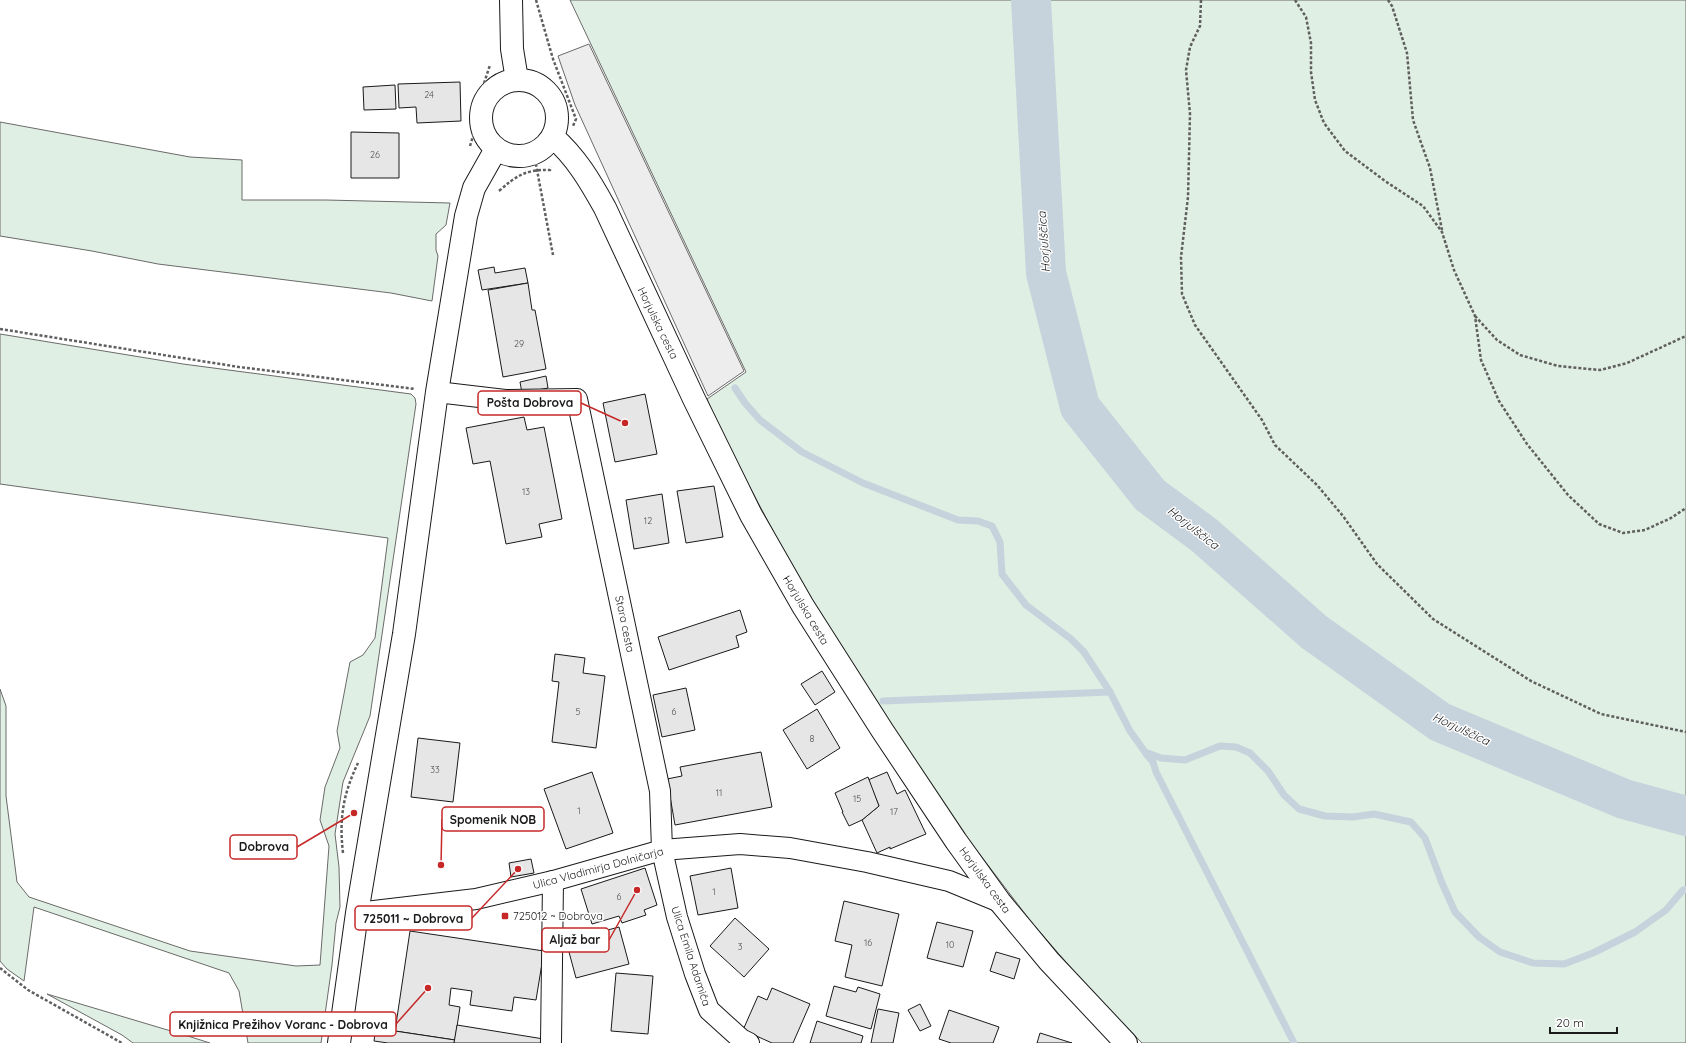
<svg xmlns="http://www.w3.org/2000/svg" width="1686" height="1043" font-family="Quicksand,sans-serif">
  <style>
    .green { fill: #e0efe3; stroke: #6a6a6a }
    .parking { fill: #ededed; stroke: #6a6a6a }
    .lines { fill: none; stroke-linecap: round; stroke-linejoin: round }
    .stream { stroke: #c6d2dc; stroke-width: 7 }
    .river { stroke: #c6d2dc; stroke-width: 40 }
    .building { fill: #e6e6e6; stroke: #1a1a1a }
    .street-casing { stroke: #1a1a1a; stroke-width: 22 }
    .secondary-casing { stroke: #1a1a1a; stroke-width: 24 }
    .path { stroke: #5f5f5f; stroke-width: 2.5; stroke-dasharray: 3 2; stroke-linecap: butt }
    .street { stroke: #fff; stroke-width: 20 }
    .secondary { stroke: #fff; stroke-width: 22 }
    .poi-dot { fill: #c62828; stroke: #fff; stroke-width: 1.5 }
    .labels { text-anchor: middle; stroke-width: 3; stroke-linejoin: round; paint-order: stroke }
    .number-label { font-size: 9px; fill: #4d4d4d }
    .street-label { font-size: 11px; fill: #1a1a1a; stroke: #fff }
    .poi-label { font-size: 11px; fill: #1a1a1a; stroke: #fff; text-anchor: start }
    .water-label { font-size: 12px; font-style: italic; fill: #1a1a1a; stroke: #fff }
    .leader { fill: none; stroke: #c62828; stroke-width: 1.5 }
    .callout-dot { fill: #c62828; stroke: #fff; stroke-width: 1.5 }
    .callout { fill: #fff; stroke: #c62828; stroke-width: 1.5 }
    .callout-label { font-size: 12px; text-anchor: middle; font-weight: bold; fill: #1a1a1a }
  </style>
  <rect width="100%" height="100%" fill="#fff"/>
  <!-- green -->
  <g class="green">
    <path d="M570,0H1686V1043H1142L1092,992L1032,923L962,831L874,702L805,591L721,433L707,399L746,372Z"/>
    <path d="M0,122L190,157L242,160V200H326L450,203L446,225L436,234V250L438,256L432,301L391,293L158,264L92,251L0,236Z"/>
    <path d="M0,334L183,364L411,394L415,398L416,404L370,716L343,782L335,834L339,867L340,907L336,923L332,965L321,1043H248L239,991L229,973L34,907L24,981L7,969L0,961V689L6,706V796L17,882L29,897L190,951L296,966L320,965L329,846L320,820L325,787L340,748L337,731L350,662L363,655L375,638L388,538L0,484Z"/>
    <path d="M47,994L191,1037L210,1043H133L122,1035Z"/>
  </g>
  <!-- parking -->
  <path class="parking" d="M589,44L744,371L708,396L575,105L558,56Z"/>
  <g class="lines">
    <!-- stream -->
    <g class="stream">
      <path d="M735,388L745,403L760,420L802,452L863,483L958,520L978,521L992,526L1000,542L1002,574L1026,605L1071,639L1084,652L1110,692L1130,731L1145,752L1161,758L1185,760L1220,746L1236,747L1250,753L1268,771L1284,795L1299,809L1325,816L1353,817L1374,814L1411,822L1425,838L1442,883L1455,912L1479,937L1500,952L1533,963L1564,964L1593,953L1635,932L1666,910L1683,890H1686"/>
      <path d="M883,701L1110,692"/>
      <path d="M1146,754L1153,762L1156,772L1294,1043"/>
    </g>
    <!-- river -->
    <path class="river" d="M1031,0L1046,273L1080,407L1150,495L1204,535L1314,632L1440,722L1624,799L1686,816"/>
  </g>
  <!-- building -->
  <g class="building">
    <path d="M460,82L461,121L417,123L416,107L399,108L398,84Z"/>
    <path d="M395,85L396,109L364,110L363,87Z"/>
    <path d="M351,132L399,133V178H351Z"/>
    <path d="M494,267L495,273L525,268L528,283L482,290L478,270Z"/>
    <path d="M528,283L532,310H535L546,369L503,377L488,290Z"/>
    <path d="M546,376L548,388L522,393L520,382Z"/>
    <path d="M645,394L657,454L615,462L603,403Z"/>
    <path d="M524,417L527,430L544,427L562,519L539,524L542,537L506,544L490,461L473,464L466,428Z"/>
    <path d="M714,486L723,537L686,543L677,491Z"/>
    <path d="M662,494L669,543L634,549L626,500Z"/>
    <path d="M740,610L747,632L736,636L739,647L669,670L658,637Z"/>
    <path d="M555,654L585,658L583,673L605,676L596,748L552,742L559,682L552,681Z"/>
    <path d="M822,671L835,692L815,705L801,684Z"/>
    <path d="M686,688L695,730L662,737L653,695Z"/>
    <path d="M817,709L840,748L807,769L783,730Z"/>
    <path d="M418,738L460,743L453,802L411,797Z"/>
    <path d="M761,752L772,807L675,825L667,779L682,776L680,767Z"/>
    <path d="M592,772L613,833L566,849L544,789Z"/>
    <path d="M887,772L897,794L905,790L926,834L890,849V847L877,853L862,820L879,806L868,780Z"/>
    <path d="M868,777L879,806L862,820L849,826L842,812H843L835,793Z"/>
    <path d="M531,859L534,873L511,877L509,863Z"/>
    <path d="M645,868L657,905L644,910L646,915L622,923L619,916L592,924L581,889Z"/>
    <path d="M731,868L738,908L698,915L690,876Z"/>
    <path d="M844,901L899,914L882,986L845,977L852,945L835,941Z"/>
    <path d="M735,918L769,949L744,977L710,946Z"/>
    <path d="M937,922L973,931L963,967L927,958Z"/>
    <path d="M619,927L629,964L576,978L566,941Z"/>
    <path d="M410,931L544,951L536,1000L514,997L512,1011L470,1005L472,991L451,988L449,1005L460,1007L455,1040L395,1031Z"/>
    <path d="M996,952L1020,959L1014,979L990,971Z"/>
    <path d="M616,973L653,976L648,1034L611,1031Z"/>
    <path d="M834,986L856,992L858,987L880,994L871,1029L826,1016Z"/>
    <path d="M772,988L810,1004L793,1043H772L743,1030L758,996L767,1000Z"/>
    <path d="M920,1004L931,1026L920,1031L908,1010Z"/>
    <path d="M878,1009L899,1013L893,1043H871Z"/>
    <path d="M949,1010L999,1027L993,1043H951L939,1039Z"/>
    <path d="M377,1019L397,1022L395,1031L455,1040L454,1043H388L374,1041Z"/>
    <path d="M817,1021L863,1036L861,1043H810Z"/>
    <path d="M457,1025L550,1040V1043H454Z"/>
    <path d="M1040,1033L1072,1043H1037Z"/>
  </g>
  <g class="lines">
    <!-- street casing -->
    <g class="street-casing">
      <g id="street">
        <path d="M437,392L505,400L577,399L660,791L662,850L677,917L695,974L709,1010L741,1039L749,1043"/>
        <path d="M357,913L476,899L553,881L662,850L740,844L790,848L867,862L949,881L1000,902"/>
        <path d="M551,1043L553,881"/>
      </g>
    </g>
    <!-- secondary casing -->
    <g class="secondary-casing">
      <g id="secondary">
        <path d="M511,0L512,49L517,80"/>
        <circle cx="519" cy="118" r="38"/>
        <path d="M553,137C576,157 590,181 605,208L694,399L751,515L803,606L882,730L956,841L1000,902L1049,961L1126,1043"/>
        <path d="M339,1043L357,913L404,634L437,392L466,216L474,188L496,149"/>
      </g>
    </g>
    <!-- path -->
    <g class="path">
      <path d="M536,0L553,59L576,119L573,126"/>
      <path d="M1201,0L1200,26L1190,47L1186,70L1190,114L1188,197L1181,257L1182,294L1195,325L1262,420L1275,445L1317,485L1343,516L1377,564L1433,619L1531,681L1601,714L1686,732"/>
      <path d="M1295,0L1306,17L1311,43V72L1315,100L1324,123L1345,151L1385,181L1423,206L1442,232L1454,270L1475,316L1481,360L1499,401L1527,444L1568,495L1599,524L1623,533L1645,530L1671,518L1686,508"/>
      <path d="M1388,0L1392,6L1407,53L1413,120L1430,168L1442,230"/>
      <path d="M470,146L474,133V114L490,65"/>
      <path d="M534,154L553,255"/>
      <path d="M499,191C516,176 526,169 550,170L551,167"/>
      <path d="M1475,316L1497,340L1520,355L1558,366L1600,370L1627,363L1686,336"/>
      <path d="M0,329L239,367L415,389"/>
      <path d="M343,853C339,819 343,794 358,763"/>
      <path d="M0,968L28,990L122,1043"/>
    </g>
    <!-- street -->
    <use href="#street" class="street"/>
    <!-- secondary -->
    <use href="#secondary" class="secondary"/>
  </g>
  <!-- markers -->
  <rect class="poi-dot" x="501" y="912" width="8" height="8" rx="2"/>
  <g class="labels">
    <!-- number labels -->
    <g class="number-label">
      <text x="429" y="98">24</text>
      <text x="375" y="158">26</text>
      <text x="519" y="347">29</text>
      <text x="526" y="495">13</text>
      <text x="648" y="524">12</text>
      <text x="578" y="715">5</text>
      <text x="674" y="715">6</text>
      <text x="812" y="742">8</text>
      <text x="435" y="773">33</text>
      <text x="719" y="796">11</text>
      <text x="857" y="802">15</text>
      <text x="579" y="814">1</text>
      <text x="894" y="815">17</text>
      <text x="714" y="895">1</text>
      <text x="619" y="900">6</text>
      <text x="868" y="946">16</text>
      <text x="950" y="948">10</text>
      <text x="740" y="950">3</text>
    </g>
    <!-- street labels -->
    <g class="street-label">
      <text transform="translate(658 323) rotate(64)" y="4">Horjulska cesta</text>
      <text transform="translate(806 610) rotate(59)" y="4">Horjulska cesta</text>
      <text transform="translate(625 624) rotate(78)" y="4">Stara cesta</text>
      <text transform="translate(598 868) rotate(-15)" y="4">Ulica Vladimirja Dolničarja</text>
      <text transform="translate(985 880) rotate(54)" y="4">Horjulska cesta</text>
      <text transform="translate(691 956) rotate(72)" y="4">Ulica Emila Adamiča</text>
    </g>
    <!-- poi labels -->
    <g class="poi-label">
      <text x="513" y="920">725012 ~ Dobrova</text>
    </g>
    <!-- water labels -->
    <g class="water-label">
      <text transform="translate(1044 242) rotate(-94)" y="4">Horjulščica</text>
      <text transform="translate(1193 528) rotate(38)" y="4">Horjulščica</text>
      <text transform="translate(1461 729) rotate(25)" y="4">Horjulščica</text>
    </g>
  </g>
  <!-- callouts -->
  <path class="leader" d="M625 423L581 403M441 865L442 819M354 813L297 847M518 869L472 918M637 890L609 940M428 988L396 1024"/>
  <g class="callout-dot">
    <circle cx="625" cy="423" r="4"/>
    <circle cx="441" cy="865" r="4"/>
    <circle cx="354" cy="813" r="4"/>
    <circle cx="518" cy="869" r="4"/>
    <circle cx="637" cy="890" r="4"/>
    <circle cx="428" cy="988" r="4"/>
  </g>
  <g class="callout">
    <rect x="478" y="391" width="103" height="24" rx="4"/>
    <rect x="442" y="807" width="102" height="24" rx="4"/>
    <rect x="230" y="835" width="67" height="24" rx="4"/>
    <rect x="355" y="906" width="117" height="24" rx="4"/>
    <rect x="542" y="928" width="67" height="24" rx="4"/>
    <rect x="170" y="1012" width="226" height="24" rx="4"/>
  </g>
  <g class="callout-label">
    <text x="530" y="407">Pošta Dobrova</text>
    <text x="493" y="824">Spomenik NOB</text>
    <text x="264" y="851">Dobrova</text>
    <text x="413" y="923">725011 ~ Dobrova</text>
    <text x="575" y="944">Aljaž bar</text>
    <text x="283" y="1029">Knjižnica Prežihov Voranc - Dobrova</text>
  </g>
  <!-- scale -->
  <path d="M1550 1027v6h67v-6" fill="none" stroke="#1a1a1a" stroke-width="2"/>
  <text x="1556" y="1027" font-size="12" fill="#1a1a1a" stroke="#ffffff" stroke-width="3" paint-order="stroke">20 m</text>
</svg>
